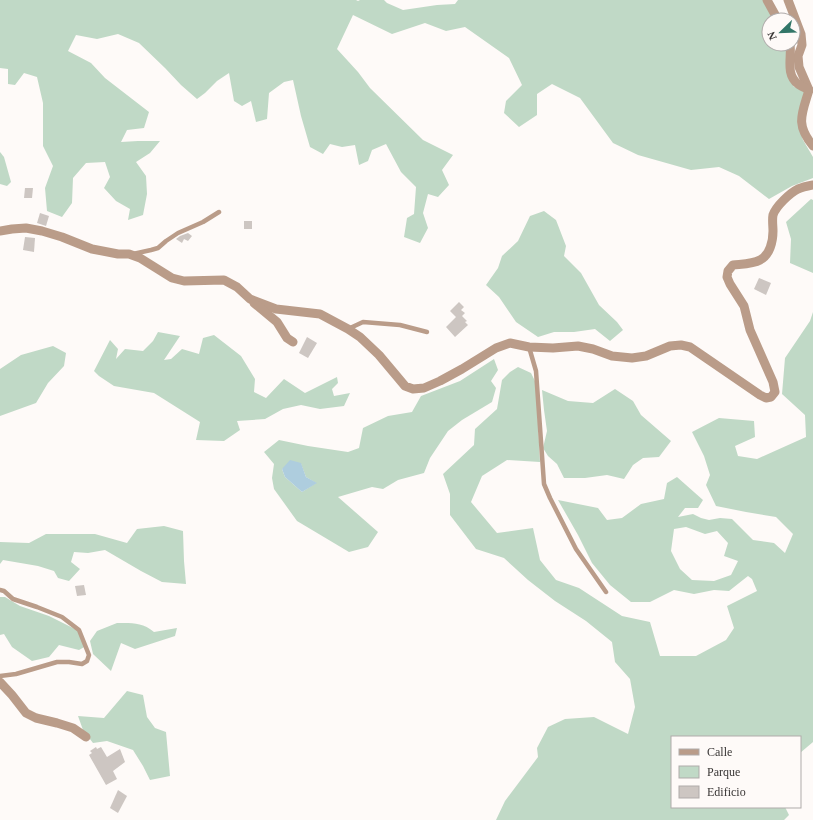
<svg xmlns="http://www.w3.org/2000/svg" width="813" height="820" font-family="'Times New Roman',serif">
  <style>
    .green { fill: #c0d9c6; fill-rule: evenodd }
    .water { fill: #aecdde }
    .building { fill: #cdc6c2 }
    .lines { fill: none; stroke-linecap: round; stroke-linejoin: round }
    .lane { stroke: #ba9c89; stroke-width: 4.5 }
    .street { stroke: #ba9c89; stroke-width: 9 }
  </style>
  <rect width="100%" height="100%" fill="#fefaf8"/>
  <!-- green -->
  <g class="green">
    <path d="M0,0H356L358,1L360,0H384L387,3L403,10L437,5L455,4L458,0H764L773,20H769V44H783L786,51L787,72L794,87L800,88L805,93L798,121L803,140L813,157V178L792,186L769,199L739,176L719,167L691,170L638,155L613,143L580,98L552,84L537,94V115L519,127L504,113L506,101L522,85L509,58L465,27L446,31L425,23L392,34L353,15L337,49L358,72L370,88L423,140L453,155L442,170L449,185L438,197L428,194L423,213L428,228L420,243L404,237L407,218L414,214L416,187L401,172L386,144L372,150L368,161L359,165L355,145L342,147L330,144L323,154L310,147L301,116L293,80L284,82L269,93L267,119L256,122L251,101L242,106L234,101L229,73L217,81L205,93L197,99L181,85L165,68L139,43L118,34L97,39L76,35L68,51L91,63L105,78L149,112L144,128L127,130L121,142L138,141H160L150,153L136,162L146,176L147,194L143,215L128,220L130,209L116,201L104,188L110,177L105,162L86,163L73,178L72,203L62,217L47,211L45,188L53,166L43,146V103L37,77L24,73L15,85L8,84V69L0,68Z"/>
    <path d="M0,152L4,157L11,182L7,186L0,184Z"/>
    <path d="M811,199L813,200V273L790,263L791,239L786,222Z"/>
    <path d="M544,211L556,220L566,246L564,256L581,273L599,305L617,322L623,330L610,341L595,329L574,332H554L538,337L516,322L499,297L486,285L498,268L502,256L518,241L530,216Z"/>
    <path d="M813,312V742L800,753V737H672V807H785L789,815L784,820H496L505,801L538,757L537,748L548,727L565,719L594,717L628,734L635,707L630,679L615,662L612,642L586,621L555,601L528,580L504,558L476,549L450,515V494L443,474L474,445L475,429L497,409L502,380L510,372L518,367L531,373L536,383L540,462L507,460L482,476L471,502L497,533L533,528L540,560L556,580L579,588L622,616L650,622L660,656H696L726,640L734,628L727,606L757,591L752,579L748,576L729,591L714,590L694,594L674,590L650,602H631L610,585L592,563L578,535L558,500L598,508L607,520L622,518L641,504L664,499L667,483L677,477L703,500L698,508H685L678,517L693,514L701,518L709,520L720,518L732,519L753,540L774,543L785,553L793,534L776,517L746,512L716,506L706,485L710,475L704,456L692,432L719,418L754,421L755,437L735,446L738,456L757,459L806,437L805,415L782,394L785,358L810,321ZM686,527L705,534L717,531L728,543L724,556L738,561L731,575L714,581L692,580L680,569L671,551L674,529Z"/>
    <path d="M158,332L180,336L164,360L171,359L182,349L199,354L203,338L214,335L241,356L255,379L254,392L266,398L284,379L305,393L337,377L338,383L332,389L334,396L350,393L344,406L320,409L301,405L283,409L265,419L237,421L240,430L224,441L196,440L200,422L154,393L114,386L99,376L94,371L110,340L118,349L116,359L125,349L143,351L153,341Z"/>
    <path d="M53,346L66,353L64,366L48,383L36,403L0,416V369L21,355Z"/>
    <path d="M494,359L498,370L491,381L496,388L492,402L462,420L448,431L430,458L424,473L398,480L383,489L372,487L338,497L378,532L368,547L349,552L297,521L274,489L272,478L274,464L264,452L279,440L308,446L348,452L359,448L363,428L388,416L412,412L421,396L460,381ZM301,464L306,477L316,483L302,492L285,477L282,469Z"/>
    <path d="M615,389L633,401L641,415L671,441L659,457L643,458L633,465L624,479L607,475L585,478H564L557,464L548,456L543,448L547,431L544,410L542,390L568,401L593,403Z"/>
    <path d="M164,526L183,531L184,561L186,584L162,582L141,571L105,550L88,553L74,552L71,562L80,569L69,581L58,578L54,571L38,566L3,560L0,564V542L29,543L46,534H95L127,543L137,529Z"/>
    <path d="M0,597H5L20,606L49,616L79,631L86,646L79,650L59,645L49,657L32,661L12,647L4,634L0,635Z"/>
    <path d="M117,623C132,623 142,622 154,632L177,628L175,636L135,649L121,643L111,671L93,654L90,641L97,631Z"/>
    <path d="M127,691L143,695L147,717L155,728L166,732L170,776L150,780L143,766L133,750L107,741L93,743L83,730L78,716L104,718Z"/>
  </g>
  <!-- water -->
  <path class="water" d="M290,460L301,463L306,477L317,483L302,492L285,477L282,469Z"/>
  <!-- building -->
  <g class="building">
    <path d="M25,188H33L32,198H24Z"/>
    <path d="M40,213L49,216L46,226L37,223Z"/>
    <rect x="244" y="221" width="8" height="8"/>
    <path d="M188,233L192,236L188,241L184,239L182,243L176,239L180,236Z"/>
    <path d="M25,237L35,238L34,252L23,250Z"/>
    <path d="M759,278L771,283L766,295L754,289Z"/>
    <path d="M459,302L464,307L461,310L465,313L462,316L467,321L465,322L468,325L455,337L446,327L456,317L450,311Z"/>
    <path d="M307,337L317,343L308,358L299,353Z"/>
    <path d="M84,585L86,595L77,596L75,586Z"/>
    <path d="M96,747L97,749L101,747L107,757L120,749L125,762L113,771L117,779L106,785L89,755L92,753L90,751Z"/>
    <path d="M118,790L127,796L118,813L110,808Z"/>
  </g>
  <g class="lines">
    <!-- lane -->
    <g class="lane">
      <path d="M133,254L151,250L158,248L166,241L178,233L203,222L219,212"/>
      <path d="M348,329L363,322L400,325L427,332"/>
      <path d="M529,347L536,371L544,484L550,498L576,549L606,592"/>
      <path d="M0,590L4,591L13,599L37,607L62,617L79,630L89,655L87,661L82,664L69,662H57L16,674L0,676"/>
    </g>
    <!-- street -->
    <g class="street">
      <path d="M767,0L778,20"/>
      <path d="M788,0L801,34L802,45L798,56L799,67L809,90C802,114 795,124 813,146"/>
      <path d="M790,44C792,57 785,74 798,84C801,86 805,88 809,90"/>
      <path d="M0,231L12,229L26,228L42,231L62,237L92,249L118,254H129L140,258L172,278L184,281L224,280L237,287L250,299L276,309L320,314L348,329L360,337L379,355L405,386L413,389L424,388L440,381L462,369L496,348L510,343L529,347L553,348L578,346L593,349L612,356L632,358L646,356L670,346L681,345L690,347L760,395L766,398L771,397L775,392L773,382L750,330L744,306L730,284L727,277L728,271L733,265C742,264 753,264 760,260C770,255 773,241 773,231C773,226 772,220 773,215C776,206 790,193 798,189C803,187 808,186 813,185"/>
      <path d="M254,303L277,322L287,338L293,342"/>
      <path d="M0,682L12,695L26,713L36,718L57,723L73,728L86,737"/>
    </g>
  </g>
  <!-- legend -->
  <rect x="671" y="736" width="130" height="72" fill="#fefaf8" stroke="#afabaa"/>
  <rect x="679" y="749" width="20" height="6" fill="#ba9c89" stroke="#afabaa"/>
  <text x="707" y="756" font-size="12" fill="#383534">Calle</text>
  <rect x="679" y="766" width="20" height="12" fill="#c0d9c6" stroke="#afabaa"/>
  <text x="707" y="776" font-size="12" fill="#383534">Parque</text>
  <rect x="679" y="786" width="20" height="12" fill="#cdc6c2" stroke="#afabaa"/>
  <text x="707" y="796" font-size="12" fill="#383534">Edificio</text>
  <!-- north arrow -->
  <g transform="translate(781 32) rotate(247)"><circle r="19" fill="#fefaf8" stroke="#afabaa"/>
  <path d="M0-3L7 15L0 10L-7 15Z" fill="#327668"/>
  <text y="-6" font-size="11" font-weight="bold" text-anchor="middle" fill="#383534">N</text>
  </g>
</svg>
